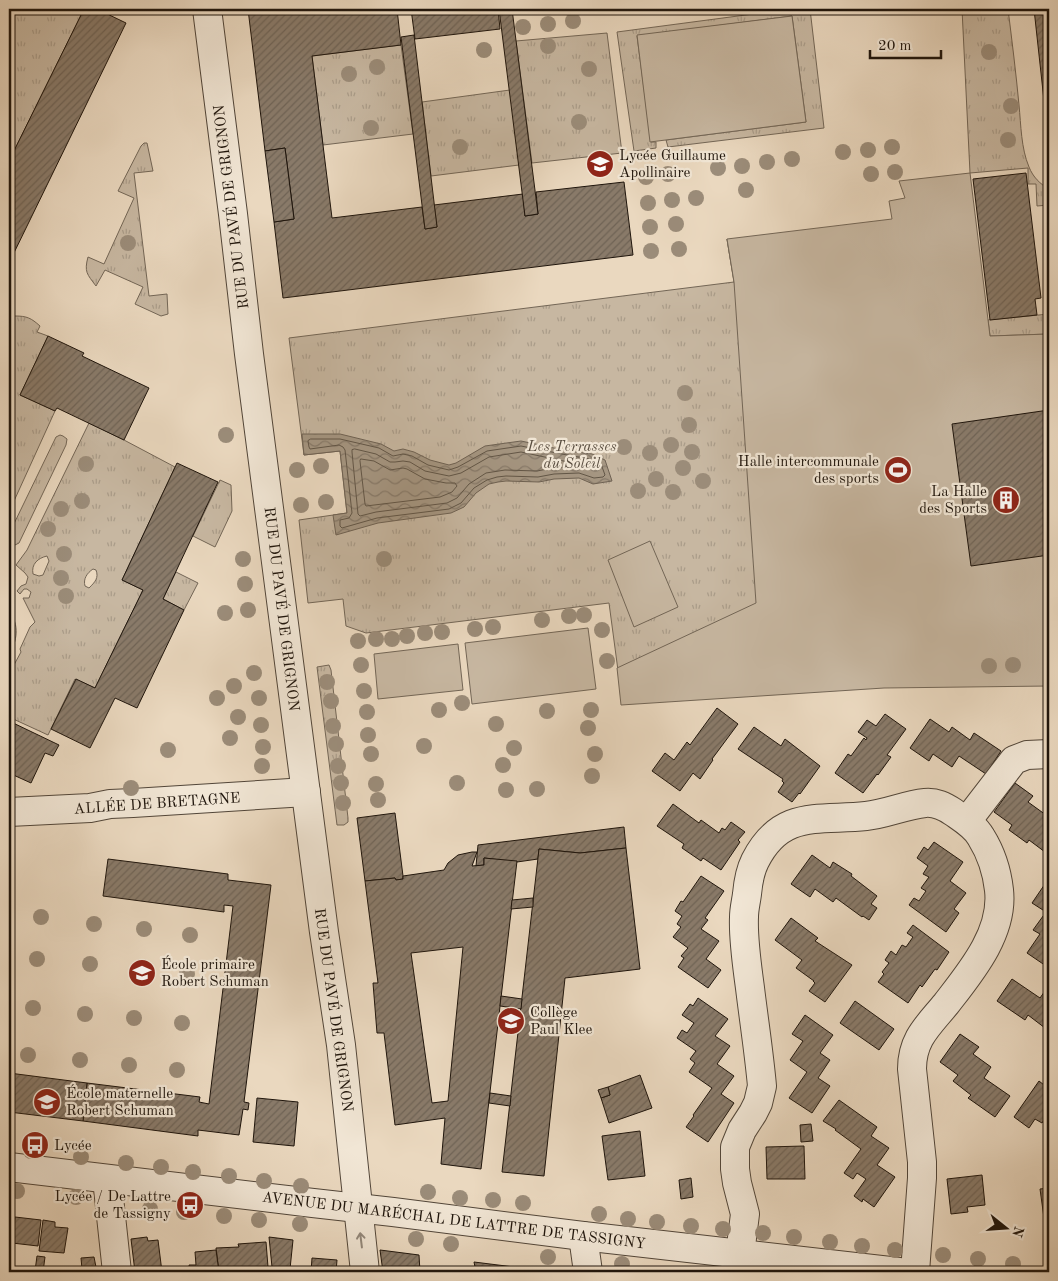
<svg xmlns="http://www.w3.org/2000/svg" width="1058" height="1281" font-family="'Old Standard TT',serif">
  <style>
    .grass { fill: url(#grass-tufts); stroke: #736656; fill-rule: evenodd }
    .pitch { fill: #c7b7a1; stroke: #736656 }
    .water { fill: url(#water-waves); stroke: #6f6253 }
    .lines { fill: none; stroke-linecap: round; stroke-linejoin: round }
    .shore { stroke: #625647; stroke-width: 1 }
    .building { fill: url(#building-hatch); stroke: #1f150c; fill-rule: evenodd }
    .minor-casing { stroke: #524639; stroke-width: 30 }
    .minor { stroke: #f1e6d5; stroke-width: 28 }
    .tree { fill: #9b8c79 }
    .oneway { stroke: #92887b }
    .labels { text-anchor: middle; stroke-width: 4.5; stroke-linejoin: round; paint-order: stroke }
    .poi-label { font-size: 15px; fill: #1f150c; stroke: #f1e6d5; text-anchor: start }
    .street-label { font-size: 15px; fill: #1f150c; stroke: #f1e6d5 }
    .park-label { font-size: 15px; font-style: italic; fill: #5a4e40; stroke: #f1e6d5 }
  </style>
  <defs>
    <pattern id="grass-tufts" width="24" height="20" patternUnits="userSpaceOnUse" patternTransform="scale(1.25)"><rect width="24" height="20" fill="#c7b7a1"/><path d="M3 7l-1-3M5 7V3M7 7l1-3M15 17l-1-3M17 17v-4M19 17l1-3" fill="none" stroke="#aa9c89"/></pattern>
    <pattern id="water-waves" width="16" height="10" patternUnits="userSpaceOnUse" patternTransform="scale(1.25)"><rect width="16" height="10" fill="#a59682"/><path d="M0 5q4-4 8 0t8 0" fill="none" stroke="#867969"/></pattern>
    <pattern id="building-hatch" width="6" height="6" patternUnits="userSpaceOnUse" patternTransform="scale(1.25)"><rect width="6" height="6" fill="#897a69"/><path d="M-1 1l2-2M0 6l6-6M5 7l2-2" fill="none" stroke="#6f6355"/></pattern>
  </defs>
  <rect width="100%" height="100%" fill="#ead8bf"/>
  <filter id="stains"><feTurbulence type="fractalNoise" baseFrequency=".004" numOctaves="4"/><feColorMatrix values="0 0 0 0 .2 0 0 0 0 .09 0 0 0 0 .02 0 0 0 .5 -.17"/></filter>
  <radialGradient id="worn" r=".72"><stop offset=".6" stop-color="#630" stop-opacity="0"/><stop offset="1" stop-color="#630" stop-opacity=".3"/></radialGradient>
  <!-- grass -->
  <g class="grass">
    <path d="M9,9H84L9,161Z"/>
    <path d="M791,9H810L824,128L668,147L666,140L806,122L792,16L637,36L651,142H656V148L634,151L617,32Z"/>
    <path d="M962,9H1008C1012,41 1016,73 1019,105C1021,125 1021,148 1029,167C1033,177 1040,184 1049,189V205L1037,206L1036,184H1028V168L970,173Z"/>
    <path d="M607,33L622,153L532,163L516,41Z"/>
    <path d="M401,45L413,134L323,145L312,56Z"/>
    <path d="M510,90L519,165L431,176L422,102Z"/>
    <path d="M144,143H147L153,171L134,173L149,296L167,294L168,314L161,316L135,304L143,287L105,270L96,286C87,274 84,272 88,257L104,264L134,198L118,191L141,146Z"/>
    <path d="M727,239L786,590L619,678L609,603L366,633L346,626L343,599L308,603L299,520L347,513L340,451L304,455L289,338L734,282Z"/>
    <path d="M1049,314V334L990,336L988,320Z"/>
    <path d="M15,316C27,316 31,318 40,326L37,332L48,336L20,395L55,411L9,512V322Z"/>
    <path d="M89,423L124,440L175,467L122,580L143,590L95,688L75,679L48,735L9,717V674L21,652L20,649L30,627L35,622L23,598H29L31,592L27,589H24L20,594L17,591L21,586L26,584L28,577L25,573L16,565L27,550ZM47,556L49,561L43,575L39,576L33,574C31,564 38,558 47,556ZM93,569L96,570C99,578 95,582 89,588L85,586C83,579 87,573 93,569Z"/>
    <path d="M60,435L63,436L67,439L66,445L19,543L13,546L9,545V534L56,437Z"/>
    <path d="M220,480L231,485L232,511L215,547L193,536Z"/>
    <path d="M176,572L198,583L184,610L163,599Z"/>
    <path d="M9,610C20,627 17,639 9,657Z"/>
    <path d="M329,665L331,670L348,818V822L344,825H337L317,667Z"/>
  </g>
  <!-- pitch -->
  <g class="pitch">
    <path d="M792,16L806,122L650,142L637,35Z"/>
    <path d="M970,173L990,336L1049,334V686L884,688L621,705L617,668L756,603L734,282L727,239L892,219L889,201L905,198L899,181Z"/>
    <path d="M650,541L678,607L634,627L608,560Z"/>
    <path d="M588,628L596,689L472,704L465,643Z"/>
    <path d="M458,644L463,690L378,699L374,654Z"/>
  </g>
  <!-- water -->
  <path class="water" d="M302,434H340L381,444L394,451L403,449L414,452L430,460L449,465L456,463L485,446L521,441L568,451L592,454L605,460L612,481L593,484L579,478L554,479L539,482L506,481L498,482L489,484L476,493L464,507L451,513L378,523L336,535L333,515L347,513L340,451L304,455Z"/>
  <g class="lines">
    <!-- shore -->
    <g class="shore">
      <path d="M311,439H340L379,448L393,456L403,454L412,456L428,465L449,470L458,467L487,451L521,446L567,455L590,459L601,464L605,475L603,477L594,478L579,473L554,474L538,477L506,476L497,477L487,480L474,488L461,503L449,509L377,518L342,528L340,526V520L349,518L352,513L345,450L343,447L339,445L310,449L309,447L308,441Z"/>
      <path d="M355,449L376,454L390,462H395L403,461L410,462L425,471L449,476L461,473L489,457L521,452L573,463L574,465L572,467L553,468L537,471L505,470L486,473L469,484L457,498L447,503L376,512L360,516L358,514L352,452V450Z"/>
      <path d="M361,459L374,461L390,470L403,468L407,469L425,479L446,483H455L457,486L452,492L440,497L366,506L365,504L360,461Z"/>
    </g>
  </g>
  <!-- building -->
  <g class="building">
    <path d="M84,9H97L126,23L9,263V161Z"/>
    <path d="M248,9H397L401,45L312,56L332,218L422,207L425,229L437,227L434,205L523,194L525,216L538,214L536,192L624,182L633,255L283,298L274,222L294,219L285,148L265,151Z"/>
    <path d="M411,9H498L500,29L415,39Z"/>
    <path d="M499,9H512L538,214L525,216Z"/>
    <path d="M1034,9H1049V146L1046,119Z"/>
    <path d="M414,35L437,227L425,229L401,37Z"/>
    <path d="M285,148L294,219L274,222L265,151Z"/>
    <path d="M1026,173L1041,298L1035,299L1037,315L990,320L973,179Z"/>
    <path d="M48,336L84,353L82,356L149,388L124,440L57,408L55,411L20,395Z"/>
    <path d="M1049,410V555L971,566L952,424Z"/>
    <path d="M177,463L218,482L163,599L184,610L137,708L115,698L90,748L51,729L76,679L95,688L143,590L122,580Z"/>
    <path d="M717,708L738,724L712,759L713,760L700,779L693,773L680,791L652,771L665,753L674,760L687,742L690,745Z"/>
    <path d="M885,714L906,729L887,755L891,757L878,775L877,774L863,793L835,773L848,754L851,756L864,738L866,740L867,738L858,732L867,720L876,726Z"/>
    <path d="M930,719L949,732L952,727L970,740L974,733L1001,751L986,774L959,756L952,767L933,754L929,761L910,748Z"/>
    <path d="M9,721L59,745L53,756L45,753L31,783L9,773Z"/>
    <path d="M754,727L781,746L785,739L820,766L800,794L799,793L792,802L778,792L784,783L782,781L783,779L738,749Z"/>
    <path d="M1015,783L1033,796L1028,802L1046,815L1044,818L1049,822V855L1029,840L1027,843L1009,830L1012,825L994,812Z"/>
    <path d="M673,804L699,823L701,820L719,833L722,828L725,830L731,822L745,832L738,840L740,842L721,870L703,858L701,861L682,848L684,844L657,826Z"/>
    <path d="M395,813L403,876V879L396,880L395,878L365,881L357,818Z"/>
    <path d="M624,827L626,848L580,853L539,849L538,859L517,862L484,858V865L476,866L478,845Z"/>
    <path d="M934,842L963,862L950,881L966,893L954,909L959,913L946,932L909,905L914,898L919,901L926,891L921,888L929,877L923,874L928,866L917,858L924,847L928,850Z"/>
    <path d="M626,848L640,969L565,978L544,1176L502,1172L539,849L580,853Z"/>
    <path d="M472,852H477L472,866L484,865V858L517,861L481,1169L441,1164L445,1118L395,1125L384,1033H377L373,983H378L365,881L395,878L396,880L403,879V876L444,870L448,863L458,855ZM463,947L448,1101L432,1103L411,953Z"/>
    <path d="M812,855L830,868L833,862L852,874L851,876L877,896L871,904L877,908L869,920L863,916L862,917L836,898L833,902L815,889L810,897L791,884Z"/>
    <path d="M108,859L228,874V880L271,885L244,1102L249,1103L248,1110L243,1109L239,1135L198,1130V1136L83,1121L87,1083L200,1097L199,1102L209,1104L233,906L224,905V912L103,896Z"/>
    <path d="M701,876L724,891L705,918L708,920L701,929L719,941L706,959L721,970L708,988L678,967L684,958L681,956L688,948L673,937L681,927L677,924L682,916L675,911L681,901L683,902Z"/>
    <path d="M1049,878V968L1027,953L1040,934L1033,930L1046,912L1032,903Z"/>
    <path d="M533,898V907L511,909L512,900Z"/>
    <path d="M791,918L818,938L815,941L852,965L825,1002L809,991L815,983L813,981H814L796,968L802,960L775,940Z"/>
    <path d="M913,925L949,952L937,970L935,969L922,987L920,985L908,1003L878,982L884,974L882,972L889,963L885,960L891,951L896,955L902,945L906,947L913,937L907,933Z"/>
    <path d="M1012,979L1040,998L1047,988L1049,989V1022L1045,1028L1028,1015L1025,1020L997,1001Z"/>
    <path d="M501,996L522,999L521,1009L500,1006Z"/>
    <path d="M698,998L728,1019L715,1036L730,1046L717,1064L734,1076L721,1094L734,1103L708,1142L686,1127L694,1116L693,1115L712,1088L689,1072L695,1063L690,1059L696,1051L677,1038L682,1030L687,1033L694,1023L682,1015L690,1004L693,1006Z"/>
    <path d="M855,1001L894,1029L879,1050L840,1023Z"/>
    <path d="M805,1015L833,1035L820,1053L830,1060L818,1078L830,1086L812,1113L789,1098L807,1072L790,1060L803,1041L792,1034Z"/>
    <path d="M960,1034L979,1047L973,1054L991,1067L984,1078L1010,1096L995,1117L968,1098L971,1095L953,1081L958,1075L940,1062Z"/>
    <path d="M9,1073L87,1083L83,1121L9,1112Z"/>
    <path d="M640,1075L652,1108L609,1123L601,1098L610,1095L608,1087Z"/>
    <path d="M1039,1081L1049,1089V1112L1042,1123L1035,1119L1029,1128L1014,1117Z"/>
    <path d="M608,1087L610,1095L601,1098L598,1090Z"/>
    <path d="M490,1093L511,1096L510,1106L489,1103Z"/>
    <path d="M257,1098L298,1102L294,1146L253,1142Z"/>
    <path d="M839,1100L877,1127L871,1136L889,1148L877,1165L895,1177L874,1207L863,1199L862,1202L854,1196L866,1179L857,1173L853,1179L844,1173L861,1149L835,1130L836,1129L823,1121Z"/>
    <path d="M811,1124L813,1141L801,1142L800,1125Z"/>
    <path d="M640,1131L645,1176L608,1180L602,1136Z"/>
    <path d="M804,1146L805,1179H767L766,1147Z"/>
    <path d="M982,1175L985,1205L967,1207L968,1212L951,1214L947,1179Z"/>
    <path d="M691,1178L693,1197L681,1199L679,1180Z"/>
    <path d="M1049,1188V1217L1044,1218L1040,1189Z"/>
    <path d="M15,1217L41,1220L38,1246L12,1243Z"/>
    <path d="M43,1220L55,1222V1227L68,1228L64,1253L39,1251Z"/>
    <path d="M147,1237L148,1241L158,1240L162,1272H135L131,1239Z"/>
    <path d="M269,1237L293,1240L290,1269L272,1267Z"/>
    <path d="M266,1242L268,1267L252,1268L253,1272H219L216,1248L239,1247L238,1244Z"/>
    <path d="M216,1250L219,1272H190L189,1265H196L195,1252Z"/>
    <path d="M380,1250L419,1255L420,1272H383Z"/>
    <path d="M37,1256L45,1257L43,1272L35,1271Z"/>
    <path d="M94,1257L96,1267L82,1269L81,1258Z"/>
    <path d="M312,1258L337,1260L336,1272H311Z"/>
    <path d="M474,1262L522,1268L523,1272H476Z"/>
    <path d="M98,1267L99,1272H69V1270Z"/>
  </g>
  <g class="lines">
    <!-- minor casing -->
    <g class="minor-casing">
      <g id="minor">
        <path d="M207,9L233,214L249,354L324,932L341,1045L365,1272"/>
        <path d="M9,812L90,808L110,804L133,803L306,792"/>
        <path d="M967,821L1014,760L1027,755L1049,754"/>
        <path d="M9,1167L313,1203L393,1212L583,1236L899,1272"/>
        <path d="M107,1179L117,1272"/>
        <path d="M583,1236L588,1272"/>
        <path d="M740,1254L745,1214L737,1183L735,1169V1147L742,1130L753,1113L758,1103L762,1086C759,1053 754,1021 750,988C747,965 743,940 744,917C744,909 746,902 747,894C748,883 750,871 755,861C781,809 819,821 866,816C886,814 905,805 925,803C936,802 944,806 953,812C963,819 975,826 981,837C991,853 997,872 999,890C1004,933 970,973 946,1004C928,1026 912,1039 912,1069L922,1162V1178L915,1272"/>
      </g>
    </g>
    <!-- minor -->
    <use href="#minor" class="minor"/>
  </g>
  <!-- trees -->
  <g class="tree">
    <circle cx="573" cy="21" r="8"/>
    <circle cx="548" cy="24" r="8"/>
    <circle cx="523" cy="27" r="8"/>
    <circle cx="548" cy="46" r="8"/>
    <circle cx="484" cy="50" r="8"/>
    <circle cx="989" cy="52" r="8"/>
    <circle cx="377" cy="67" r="8"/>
    <circle cx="589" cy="69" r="8"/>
    <circle cx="349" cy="74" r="8"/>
    <circle cx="1011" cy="106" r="8"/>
    <circle cx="579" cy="122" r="8"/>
    <circle cx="371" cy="128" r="8"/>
    <circle cx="1008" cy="140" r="8"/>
    <circle cx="460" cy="147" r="8"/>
    <circle cx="892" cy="147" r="8"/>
    <circle cx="868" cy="150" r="8"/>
    <circle cx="843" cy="152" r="8"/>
    <circle cx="792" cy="159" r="8"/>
    <circle cx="767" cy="162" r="8"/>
    <circle cx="742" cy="166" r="8"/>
    <circle cx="718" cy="168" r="8"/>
    <circle cx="895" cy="172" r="8"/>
    <circle cx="668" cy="174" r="8"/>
    <circle cx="871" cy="174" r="8"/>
    <circle cx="646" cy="177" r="8"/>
    <circle cx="746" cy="190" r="8"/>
    <circle cx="696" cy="198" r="8"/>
    <circle cx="672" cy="200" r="8"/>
    <circle cx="648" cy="203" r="8"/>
    <circle cx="676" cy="224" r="8"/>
    <circle cx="650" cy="227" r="8"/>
    <circle cx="128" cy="243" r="8"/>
    <circle cx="679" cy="249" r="8"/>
    <circle cx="651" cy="251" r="8"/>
    <circle cx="685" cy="393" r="8"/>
    <circle cx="689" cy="425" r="8"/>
    <circle cx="226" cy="435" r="8"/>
    <circle cx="671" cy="445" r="8"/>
    <circle cx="624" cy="447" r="8"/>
    <circle cx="692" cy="452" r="8"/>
    <circle cx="650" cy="453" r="8"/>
    <circle cx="86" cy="464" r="8"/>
    <circle cx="321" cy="466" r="8"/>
    <circle cx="683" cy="468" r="8"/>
    <circle cx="297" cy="470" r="8"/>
    <circle cx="656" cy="479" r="8"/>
    <circle cx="703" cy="481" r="8"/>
    <circle cx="638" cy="491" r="8"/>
    <circle cx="673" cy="492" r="8"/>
    <circle cx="82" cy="501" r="8"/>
    <circle cx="326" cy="502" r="8"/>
    <circle cx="301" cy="505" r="8"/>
    <circle cx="61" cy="509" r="8"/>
    <circle cx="48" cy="529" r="8"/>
    <circle cx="64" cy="554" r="8"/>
    <circle cx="243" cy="559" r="8"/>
    <circle cx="384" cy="559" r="8"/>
    <circle cx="61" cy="578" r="8"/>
    <circle cx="245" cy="584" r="8"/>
    <circle cx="66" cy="596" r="8"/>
    <circle cx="248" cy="610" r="8"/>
    <circle cx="225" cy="613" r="8"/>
    <circle cx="584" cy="615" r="8"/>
    <circle cx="569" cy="616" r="8"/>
    <circle cx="542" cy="620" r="8"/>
    <circle cx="493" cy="627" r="8"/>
    <circle cx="475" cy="629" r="8"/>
    <circle cx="602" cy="630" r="8"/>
    <circle cx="442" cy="632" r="8"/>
    <circle cx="425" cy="633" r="8"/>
    <circle cx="407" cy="636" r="8"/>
    <circle cx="376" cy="639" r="8"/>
    <circle cx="392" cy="639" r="8"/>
    <circle cx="358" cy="641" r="8"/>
    <circle cx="607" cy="661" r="8"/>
    <circle cx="361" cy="665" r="8"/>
    <circle cx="1013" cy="665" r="8"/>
    <circle cx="989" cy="666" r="8"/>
    <circle cx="254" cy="673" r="8"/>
    <circle cx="327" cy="682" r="8"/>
    <circle cx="234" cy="686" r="8"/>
    <circle cx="364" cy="691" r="8"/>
    <circle cx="217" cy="698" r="8"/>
    <circle cx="259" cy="698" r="8"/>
    <circle cx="331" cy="701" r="8"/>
    <circle cx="462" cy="703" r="8"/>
    <circle cx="439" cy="710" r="8"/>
    <circle cx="591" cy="710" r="8"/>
    <circle cx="547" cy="711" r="8"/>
    <circle cx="367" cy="712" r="8"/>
    <circle cx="238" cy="717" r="8"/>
    <circle cx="496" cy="724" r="8"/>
    <circle cx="261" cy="725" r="8"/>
    <circle cx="333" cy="726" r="8"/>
    <circle cx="588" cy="728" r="8"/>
    <circle cx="368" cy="735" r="8"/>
    <circle cx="230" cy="738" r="8"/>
    <circle cx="336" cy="744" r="8"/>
    <circle cx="424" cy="746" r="8"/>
    <circle cx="263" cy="747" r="8"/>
    <circle cx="514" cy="748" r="8"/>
    <circle cx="168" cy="750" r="8"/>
    <circle cx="371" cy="754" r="8"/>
    <circle cx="595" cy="754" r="8"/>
    <circle cx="503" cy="765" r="8"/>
    <circle cx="262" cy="766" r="8"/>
    <circle cx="338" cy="766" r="8"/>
    <circle cx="592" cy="776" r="8"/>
    <circle cx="341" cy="783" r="8"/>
    <circle cx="457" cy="783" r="8"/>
    <circle cx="376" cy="784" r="8"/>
    <circle cx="131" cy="788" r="8"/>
    <circle cx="537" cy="789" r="8"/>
    <circle cx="506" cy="790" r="8"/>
    <circle cx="378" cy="800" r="8"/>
    <circle cx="343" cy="803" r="8"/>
    <circle cx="41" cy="917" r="8"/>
    <circle cx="94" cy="924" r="8"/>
    <circle cx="144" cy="929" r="8"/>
    <circle cx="190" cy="935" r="8"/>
    <circle cx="37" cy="959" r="8"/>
    <circle cx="90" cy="964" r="8"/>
    <circle cx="139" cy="970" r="8"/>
    <circle cx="187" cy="974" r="8"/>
    <circle cx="33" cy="1008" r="8"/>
    <circle cx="85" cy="1014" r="8"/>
    <circle cx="134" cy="1018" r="8"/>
    <circle cx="182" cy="1023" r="8"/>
    <circle cx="28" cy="1055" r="8"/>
    <circle cx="80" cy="1060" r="8"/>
    <circle cx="129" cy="1065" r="8"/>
    <circle cx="177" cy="1070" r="8"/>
    <circle cx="31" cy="1151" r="8"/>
    <circle cx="81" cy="1157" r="8"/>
    <circle cx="126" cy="1163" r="8"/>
    <circle cx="161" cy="1167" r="8"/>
    <circle cx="193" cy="1172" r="8"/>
    <circle cx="229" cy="1176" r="8"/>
    <circle cx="264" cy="1181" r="8"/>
    <circle cx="301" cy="1186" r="8"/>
    <circle cx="17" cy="1191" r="8"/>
    <circle cx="428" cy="1192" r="8"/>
    <circle cx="76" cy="1197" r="8"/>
    <circle cx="460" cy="1198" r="8"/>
    <circle cx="493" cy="1200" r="8"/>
    <circle cx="523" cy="1203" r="8"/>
    <circle cx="150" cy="1209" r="8"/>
    <circle cx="184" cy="1212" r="8"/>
    <circle cx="599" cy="1214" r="8"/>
    <circle cx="224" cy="1216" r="8"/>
    <circle cx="628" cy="1219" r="8"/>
    <circle cx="259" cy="1220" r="8"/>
    <circle cx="657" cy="1222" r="8"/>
    <circle cx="300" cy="1224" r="8"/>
    <circle cx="691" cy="1226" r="8"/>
    <circle cx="723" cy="1229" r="8"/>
    <circle cx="763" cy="1233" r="8"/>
    <circle cx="794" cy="1237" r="8"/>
    <circle cx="416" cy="1239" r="8"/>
    <circle cx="830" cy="1242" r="8"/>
    <circle cx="451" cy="1244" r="8"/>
    <circle cx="862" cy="1246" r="8"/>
    <circle cx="895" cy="1250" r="8"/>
    <circle cx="943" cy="1255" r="8"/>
    <circle cx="548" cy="1257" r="8"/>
    <circle cx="978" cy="1259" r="8"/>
    <circle cx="622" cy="1264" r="8"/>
    <circle cx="1013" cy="1264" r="8"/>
  </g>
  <!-- one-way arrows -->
  <defs><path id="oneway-shaft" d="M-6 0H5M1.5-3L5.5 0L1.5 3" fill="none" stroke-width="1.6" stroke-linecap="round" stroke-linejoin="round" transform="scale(1.25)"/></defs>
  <use class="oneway" href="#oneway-shaft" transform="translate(361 1240) rotate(-97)"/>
  <!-- icons -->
  <defs>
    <g id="school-disc" transform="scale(1.4375)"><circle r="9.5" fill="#8f2418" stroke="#f1e6d5"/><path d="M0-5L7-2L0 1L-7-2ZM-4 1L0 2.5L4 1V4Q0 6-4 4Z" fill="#fff"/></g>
    <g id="stadium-disc" transform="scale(1.4375)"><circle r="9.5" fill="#8f2418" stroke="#f1e6d5"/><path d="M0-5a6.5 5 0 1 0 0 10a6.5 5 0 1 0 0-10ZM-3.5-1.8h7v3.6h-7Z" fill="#fff"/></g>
    <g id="building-disc" transform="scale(1.4375)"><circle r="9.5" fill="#8f2418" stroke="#f1e6d5"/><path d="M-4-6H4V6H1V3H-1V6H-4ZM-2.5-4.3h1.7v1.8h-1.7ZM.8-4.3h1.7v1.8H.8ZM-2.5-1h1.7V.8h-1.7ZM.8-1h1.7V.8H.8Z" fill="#fff"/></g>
    <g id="bus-disc" transform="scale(1.4375)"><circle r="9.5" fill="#8f2418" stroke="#f1e6d5"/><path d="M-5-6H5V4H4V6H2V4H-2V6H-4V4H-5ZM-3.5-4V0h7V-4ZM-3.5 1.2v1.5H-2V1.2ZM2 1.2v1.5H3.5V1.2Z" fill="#fff"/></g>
  </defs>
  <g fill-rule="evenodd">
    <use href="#school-disc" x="600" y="164"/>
    <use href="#stadium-disc" x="898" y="470"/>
    <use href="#building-disc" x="1006" y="500"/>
    <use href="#school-disc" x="142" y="973"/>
    <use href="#school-disc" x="511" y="1021"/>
    <use href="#school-disc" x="47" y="1102"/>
    <use href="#bus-disc" x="35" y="1145"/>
    <use href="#bus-disc" x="190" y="1205"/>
  </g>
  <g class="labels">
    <!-- poi labels -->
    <g class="poi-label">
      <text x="619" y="160">Lycée Guillaume<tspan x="619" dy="17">Apollinaire</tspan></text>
      <text x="879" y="466" text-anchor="end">Halle intercommunale<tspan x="879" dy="17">des sports</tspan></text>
      <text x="987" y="496" text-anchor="end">La Halle<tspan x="987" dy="17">des Sports</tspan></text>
      <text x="161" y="969">École primaire<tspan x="161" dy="17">Robert Schuman</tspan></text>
      <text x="530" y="1017">Collège<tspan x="530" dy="17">Paul Klee</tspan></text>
      <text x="66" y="1098">École maternelle<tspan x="66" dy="17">Robert Schuman</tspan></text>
      <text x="54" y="1150">Lycée</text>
      <text x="171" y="1201" text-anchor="end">Lycée / De Lattre<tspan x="171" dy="17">de Tassigny</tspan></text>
    </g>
    <!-- street labels -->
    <g class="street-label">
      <text transform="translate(231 207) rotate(-97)" y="5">RUE DU PAVÉ DE GRIGNON</text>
      <text transform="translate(282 609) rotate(83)" y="5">RUE DU PAVÉ DE GRIGNON</text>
      <text transform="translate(157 803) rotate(-4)" y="5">ALLÉE DE BRETAGNE</text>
      <text transform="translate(334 1010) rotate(82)" y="5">RUE DU PAVÉ DE GRIGNON</text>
      <text transform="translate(454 1220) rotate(7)" y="5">AVENUE DU MARÉCHAL DE LATTRE DE TASSIGNY</text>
    </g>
    <!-- park labels -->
    <g class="park-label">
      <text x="572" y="451">Les Terrasses<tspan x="572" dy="17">du Soleil</tspan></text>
    </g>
  </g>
  <!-- margin -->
  <rect width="1058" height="1281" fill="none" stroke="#ead8bf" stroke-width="30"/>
  <rect x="10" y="10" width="1038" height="1261" fill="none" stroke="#1f150c" stroke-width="2.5"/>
  <rect x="15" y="15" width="1028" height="1251" fill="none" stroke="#1f150c"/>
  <!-- north arrow -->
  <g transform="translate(1006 1228) rotate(107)" stroke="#f1e6d5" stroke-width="4" paint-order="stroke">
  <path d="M0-4L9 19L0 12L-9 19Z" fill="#1f150c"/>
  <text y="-8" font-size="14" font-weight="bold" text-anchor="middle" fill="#1f150c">N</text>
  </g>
  <!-- scale -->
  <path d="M870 50v8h71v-8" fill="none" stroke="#1f150c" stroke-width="2.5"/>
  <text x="878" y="50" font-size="15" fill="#1f150c" stroke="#f1e6d5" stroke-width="4" paint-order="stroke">20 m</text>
  <rect width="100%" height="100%" filter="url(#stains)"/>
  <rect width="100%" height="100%" fill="url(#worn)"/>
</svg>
